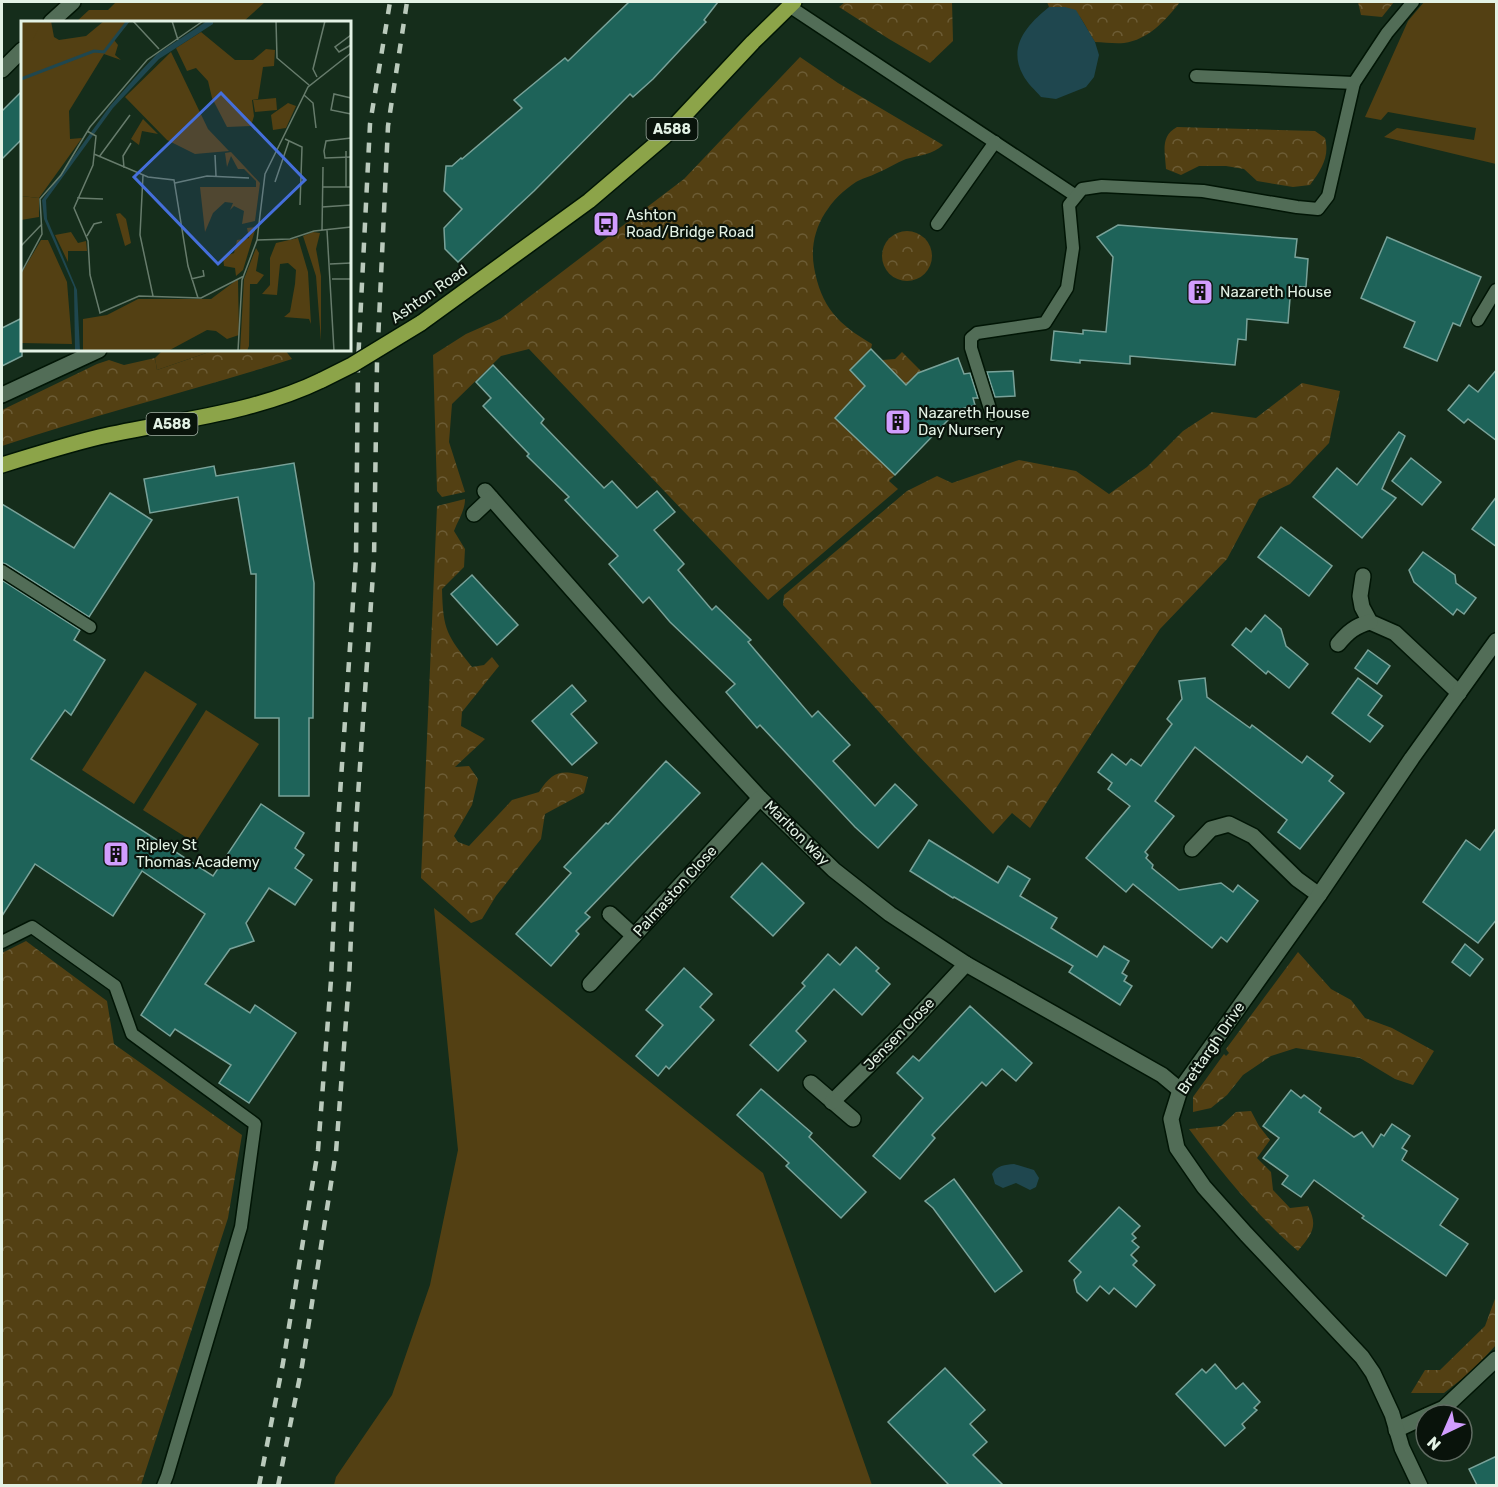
<svg xmlns="http://www.w3.org/2000/svg" width="1498" height="1487" font-family="Rubik,sans-serif">
  <style>
    .grass { fill: #534013 }
    .forest { fill: url(#forest-crowns) }
    .water { fill: #1f474f }
    .building { fill: #1e6359; stroke: #79a299; stroke-width: 1.5 }
    .lines { fill: none; stroke-linecap: round; stroke-linejoin: round }
    .lane-casing { stroke: #011505; stroke-width: 15 }
    .street-casing { stroke: #011505; stroke-width: 18 }
    .primary-casing { stroke: #011505; stroke-width: 18 }
    .lane { stroke: #526d57; stroke-width: 12 }
    .street { stroke: #526d57; stroke-width: 15 }
    .primary { stroke: #8ca449; stroke-width: 15 }
    .rail { stroke: #bacabc; stroke-width: 4.5; stroke-dasharray: 10 10; stroke-linecap: butt }
    .primary-bridge-casing { stroke: #011505; stroke-width: 18; stroke-linecap: butt }
    .primary-bridge { stroke: #8ca449; stroke-width: 15 }
    .labels { text-anchor: middle; stroke-width: 4.5; stroke-linejoin: round; paint-order: stroke }
    .shield { fill: #09130b; stroke: #a2afa4; stroke-width: 1.5 }
    .shield-label { font-size: 14px; font-weight: bold; fill: #e3f2e5 }
    .poi-label { font-size: 15px; fill: #e3f2e5; stroke: #09130b; text-anchor: start }
    .street-label { font-size: 15px; fill: #e3f2e5; stroke: #09130b }
    .inset-river { fill: none; stroke: #1f474f; stroke-width: 3 }
    .inset-road { fill: none; stroke: #677c6c; stroke-width: 1.5 }
    .view { fill: #456fdb; fill-opacity: 0.15; stroke: #456fdb; stroke-width: 3 }
    .inset-edge { fill: none; stroke: #e3f2e5; stroke-width: 3 }
  </style>
  <defs>
    <pattern id="forest-crowns" width="20" height="18" patternUnits="userSpaceOnUse" patternTransform="scale(1.5)"><rect width="20" height="18" fill="#534013"/><path d="M2 6a3 3 0 1 1 6 0M12 15a3 3 0 1 1 6 0" fill="none" stroke="#6c5c35"/></pattern>
  </defs>
  <rect width="100%" height="100%" fill="#152d1b"/>
  <!-- grass -->
  <g class="grass">
    <path d="M116,2H265L243,22H76L89,10H108Z"/>
    <path d="M1424,2H1496V164L1384,137L1397,128L1474,140L1476,128L1388,112L1381,120L1365,117L1408,21Z"/>
    <path d="M163,350H215L157,370L155,358Z"/>
    <path d="M145,671L197,704L134,804L82,770Z"/>
    <path d="M206,710L259,744L195,843L143,810Z"/>
    <path d="M434,908L763,1173L872,1485H334L336,1477L392,1395L430,1285L458,1150Z"/>
  </g>
  <!-- forest -->
  <g class="forest">
    <path d="M845,2H952L953,41L930,63L889,39L839,7Z"/>
    <path d="M1047,2H1180C1166,20 1148,40 1124,43C1114,44 1104,42 1095,42C1079,17 1081,6 1049,7Z"/>
    <path d="M1358,2H1394L1382,17L1361,15Z"/>
    <path d="M800,57L838,83L943,145C932,155 920,155 906,159C896,163 887,169 877,173C870,177 862,178 856,182C827,201 808,232 814,267C821,307 838,324 872,344L871,349L850,371L861,381L882,360L895,359L902,352L921,371L879,413L859,393L835,418L895,475L889,481L898,489L768,600L529,349L501,356L452,404L449,442L465,492L442,497L437,491L433,355L466,334L500,319L684,179Z"/>
    <path d="M1177,127L1315,131L1325,138C1330,157 1321,170 1310,185L1293,187L1257,181L1244,169L1226,166H1199L1181,175L1166,169C1165,152 1160,136 1177,127Z"/>
    <circle cx="907" cy="256" r="25"/>
    <path d="M215,350H285L292,359C195,390 97,414 2,446V410L97,364L109,360L124,365L155,358L157,370Z"/>
    <path d="M1302,383L1340,391L1329,443L1290,484L1259,499L1227,559L1160,629L1030,828L1012,813L993,834L914,751L783,605L784,595L907,491L937,476L952,483L1019,460L1076,471L1109,494L1147,467L1183,431L1212,412L1256,418Z"/>
    <path d="M465,499C465,511 458,520 454,531L465,549L464,567L442,589C443,631 447,635 472,667L484,665L492,657L499,666L462,712L461,726L485,739L455,767L469,766L478,779L472,805L454,836L458,842L469,846L512,800L539,792C554,769 563,770 588,777L584,793L545,814L541,839L496,896L482,919L471,923L421,878L437,506Z"/>
    <path d="M26,941L107,1001L114,1044L242,1135L228,1218L141,1485H2V953Z"/>
    <path d="M1298,952L1331,989L1351,1000L1365,1018L1392,1028L1434,1051L1413,1085L1395,1079L1360,1058L1296,1048L1271,1056L1243,1075L1227,1095L1211,1108L1193,1112V1097L1224,1054L1226,1056L1229,1053L1226,1049Z"/>
    <path d="M1251,1111L1259,1126L1270,1140L1257,1158L1271,1172L1273,1190L1290,1208L1308,1206C1319,1227 1311,1235 1298,1251C1256,1215 1222,1173 1189,1129L1221,1126L1236,1112Z"/>
    <path d="M1496,1296V1345L1472,1371L1444,1393H1411L1425,1370H1440L1485,1326Z"/>
  </g>
  <!-- water -->
  <g class="water">
    <path d="M1049,7H1065L1076,10L1095,42L1099,55L1094,77L1086,87L1056,99L1041,97C1035,90 1027,83 1023,75C1007,46 1028,24 1049,7Z"/>
    <path d="M1014,1164L1034,1170L1039,1178L1036,1187L1030,1190L1016,1183L1003,1188L995,1184L992,1174C997,1165 1005,1165 1014,1164Z"/>
  </g>
  <!-- building -->
  <g class="building">
    <path d="M629,2H718L704,20L706,22L653,79L633,97L630,94L534,191L458,262L445,249L444,228L462,209L444,191L446,166H452L461,158L462,159L522,108L514,100L565,58L568,61Z"/>
    <path d="M22,91V139L2,159V111Z"/>
    <path d="M1118,225L1297,239L1295,257L1308,259L1306,287L1291,286L1288,323L1247,319L1246,340L1238,339L1235,365L1130,356V364L1080,360V363L1051,360L1054,331L1083,334V330L1106,332L1113,257L1097,237Z"/>
    <path d="M1387,237L1481,277L1460,326L1453,323L1437,361L1404,347L1415,322L1361,298Z"/>
    <path d="M22,318V356L2,366V328Z"/>
    <path d="M871,349L906,385L918,373L958,358L964,374L970,373L978,398H973L975,405L948,413L951,417L895,475L835,418L865,386L850,370Z"/>
    <path d="M493,365L544,419L541,423L604,488L612,481L637,508L657,491L675,512L654,530L684,564L678,570L712,610L716,606L751,640L748,642L812,717L818,711L850,745L833,761L875,806L895,784L917,805L878,848L855,827L760,725L757,728L726,692L735,684L670,622L649,597L643,603L609,564L618,556L565,500L569,497L527,456L529,454L483,406L491,398L476,382Z"/>
    <path d="M1497,369V441L1468,419L1464,423L1448,410L1469,385L1478,392Z"/>
    <path d="M1013,371L1015,396L995,397L987,372Z"/>
    <path d="M1399,432L1405,436L1382,489L1396,498L1362,538L1313,497L1337,468L1357,485Z"/>
    <path d="M1411,458L1441,482L1422,505L1392,481Z"/>
    <path d="M294,463L314,583L313,718H309V796H279V718H255L256,574H251L238,497L150,513L144,479L214,466L216,476Z"/>
    <path d="M110,493L152,520L89,617L6,564L2,563V504L74,548Z"/>
    <path d="M1497,496V547L1472,529Z"/>
    <path d="M1281,527L1332,566L1309,596L1258,557Z"/>
    <path d="M1423,552L1455,575L1456,583L1476,598L1464,614L1457,609L1453,615L1414,582L1409,570Z"/>
    <path d="M472,575L518,625L497,645L451,594Z"/>
    <path d="M2,580L80,630L74,640L105,660L71,715L65,710L31,759L213,876L261,804L304,833L295,848L304,855L295,868L312,880L295,905L269,888L246,923L254,941L230,949L205,984L250,1013L255,1005L296,1033L249,1103L219,1083L231,1065L175,1029L170,1036L141,1015L205,914L142,871L113,916L35,864L2,916Z"/>
    <path d="M1265,615L1281,629L1286,646L1308,664L1289,688L1268,671L1266,674L1232,645L1246,628L1251,632Z"/>
    <path d="M1368,650L1390,666L1377,684L1355,668Z"/>
    <path d="M1205,678L1207,697L1250,728L1252,725L1302,763L1307,756L1333,776L1329,781L1344,793L1300,849L1278,832L1287,820L1195,747L1155,801L1174,816L1145,852L1148,855L1146,858L1153,865L1152,868L1179,890L1221,883L1233,892L1238,885L1258,901L1227,942L1221,937L1212,948L1133,884L1126,892L1086,858L1130,806L1108,789L1112,783L1098,772L1112,754L1126,765L1131,759L1141,766L1172,724L1167,719L1182,699L1179,681Z"/>
    <path d="M1358,678L1382,696L1368,715L1383,726L1370,742L1332,713Z"/>
    <path d="M572,685L586,701L571,714L597,743L572,765L532,721Z"/>
    <path d="M666,761L700,793L585,913L590,917L576,931L579,934L551,966L516,934L571,873L564,867L606,823L608,824Z"/>
    <path d="M1497,827V919L1478,943L1423,902L1466,840L1480,850Z"/>
    <path d="M929,840L998,883L1008,866L1030,879L1020,896L1057,918L1051,928L1097,957L1104,946L1129,961L1122,973L1127,976L1124,981L1132,986L1120,1005L1069,972L1073,966L954,897L953,898L910,871Z"/>
    <path d="M762,863L804,903L773,936L731,897Z"/>
    <path d="M1465,944L1483,959L1470,976L1452,962Z"/>
    <path d="M856,947L879,968L876,971L890,984L862,1015L834,989L796,1031L806,1041L778,1071L750,1045L805,986L802,983L828,954L840,965Z"/>
    <path d="M684,968L712,994L700,1007L714,1020L669,1069L666,1066L658,1076L636,1056L663,1025L646,1010Z"/>
    <path d="M970,1006L1032,1063L1016,1081L1002,1069L986,1086L982,1082L932,1135L935,1138L900,1179L873,1156L923,1098L897,1073L913,1056L919,1061Z"/>
    <path d="M761,1089L812,1133L809,1137L866,1192L841,1218L786,1166L789,1163L737,1115Z"/>
    <path d="M1291,1090L1301,1098L1304,1095L1321,1108L1319,1112L1354,1137L1362,1132L1373,1147L1381,1134L1384,1136L1392,1124L1410,1136L1402,1148L1407,1151L1402,1160L1458,1199L1440,1225L1468,1244L1446,1276L1362,1218L1364,1216L1314,1180L1301,1197L1282,1184L1288,1176L1263,1158L1279,1138L1263,1126Z"/>
    <path d="M954,1179L1022,1271L995,1292L933,1208L925,1201Z"/>
    <path d="M1119,1207L1140,1226L1132,1234L1136,1238L1132,1241L1139,1247L1131,1255L1137,1261L1133,1265L1155,1285L1136,1307L1114,1288L1109,1294L1100,1286L1087,1301L1077,1292L1074,1280L1081,1272L1069,1261Z"/>
    <path d="M1215,1364L1236,1389L1243,1383L1260,1402L1254,1408L1257,1410L1242,1424L1245,1428L1225,1446L1176,1394L1202,1369L1206,1373Z"/>
    <path d="M945,1368L985,1410L970,1424L987,1442L973,1455L1003,1485H949L888,1422Z"/>
    <path d="M1497,1456V1485H1477L1469,1469Z"/>
  </g>
  <g class="lines">
    <!-- lane casing -->
    <g class="lane-casing">
      <g id="lane">
        <path d="M789,6L1076,196"/>
        <path d="M1196,76L1354,83"/>
        <path d="M937,224L995,142"/>
        <path d="M1478,320L1496,290"/>
        <path d="M992,415L971,348V338L977,333L1045,323L1067,288L1073,248L1069,205L1082,189L1102,186L1203,191L1297,207L1318,209L1328,196L1354,83L1387,33L1413,2"/>
        <path d="M2,571L90,627"/>
        <path d="M2,942L32,927L115,986L132,1034L255,1124L241,1227L167,1476L163,1486"/>
      </g>
    </g>
    <!-- street casing -->
    <g class="street-casing">
      <g id="street">
        <path d="M51,22L73,2"/>
        <path d="M2,70L22,50"/>
        <path d="M2,395L99,350"/>
        <path d="M485,491L666,696L760,798L834,870L890,914L966,964L1162,1075L1180,1090"/>
        <path d="M474,514L491,498"/>
        <path d="M1363,576L1360,596L1362,607L1370,622L1395,633L1459,693"/>
        <path d="M1338,644C1348,632 1355,626 1370,622"/>
        <path d="M1192,849L1211,829L1229,824L1253,836L1297,879L1319,895"/>
        <path d="M610,914L634,936"/>
        <path d="M590,984L760,798"/>
        <path d="M811,1083L853,1119"/>
        <path d="M832,1102L903,1032L966,964"/>
        <path d="M1428,1415L1444,1408L1496,1359"/>
        <path d="M1396,1430L1426,1416"/>
        <path d="M1420,1486L1402,1448L1392,1414L1373,1373L1362,1357L1246,1234L1204,1187L1177,1148L1171,1119L1180,1090L1319,895L1412,758L1496,641"/>
      </g>
    </g>
    <!-- primary casing -->
    <g class="primary-casing">
      <g id="primary">
        <path d="M421,323L589,201L664,137L753,42L794,2"/>
        <path d="M2,465C34,455 66,445 99,437C174,420 252,414 322,380"/>
      </g>
    </g>
    <!-- lane -->
    <use href="#lane" class="lane"/>
    <!-- street -->
    <use href="#street" class="street"/>
    <!-- primary -->
    <use href="#primary" class="primary"/>
    <!-- rail -->
    <g class="rail">
      <path d="M259,1486L283,1363L318,1150L331,980L338,824L356,558L358,363L370,124L390,2"/>
      <path d="M278,1486L302,1366L336,1152L349,981L356,825L374,559L377,363L388,126L407,2"/>
    </g>
    <!-- primary-bridge casing -->
    <g class="primary-bridge-casing">
      <path id="primary-bridge" d="M322,380L352,365L421,323"/>
    </g>
    <!-- primary-bridge -->
    <use href="#primary-bridge" class="primary-bridge"/>
  </g>
  <!-- icons -->
  <defs>
    <g id="bus-square" transform="scale(1.35)"><rect x="-9" y="-9" width="18" height="18" rx="4" fill="#d19dfe" stroke="#09130b"/><path d="M-5-6H5V4H4V6H2V4H-2V6H-4V4H-5ZM-3.5-4V0h7V-4ZM-3.5 1.2v1.5H-2V1.2ZM2 1.2v1.5H3.5V1.2Z" fill="#111"/></g>
    <g id="building-square" transform="scale(1.35)"><rect x="-9" y="-9" width="18" height="18" rx="4" fill="#d19dfe" stroke="#09130b"/><path d="M-4-6H4V6H1V3H-1V6H-4ZM-2.5-4.3h1.7v1.8h-1.7ZM.8-4.3h1.7v1.8H.8ZM-2.5-1h1.7V.8h-1.7ZM.8-1h1.7V.8H.8Z" fill="#111"/></g>
  </defs>
  <g fill-rule="evenodd">
    <use href="#bus-square" x="606" y="224"/>
    <use href="#building-square" x="1200" y="292"/>
    <use href="#building-square" x="898" y="422"/>
    <use href="#building-square" x="116" y="854"/>
  </g>
  <g class="labels">
    <!-- shield labels -->
    <g class="shield">
      <rect x="646.5" y="118" width="51" height="22" rx="4.5"/>
      <rect x="146.5" y="413" width="51" height="22" rx="4.5"/>
    </g>
    <g class="shield-label">
      <text x="672" y="134">A588</text>
      <text x="172" y="429">A588</text>
    </g>
    <!-- poi labels -->
    <g class="poi-label">
      <text x="626" y="220">Ashton<tspan x="626" dy="17">Road/Bridge Road</tspan></text>
      <text x="1220" y="297">Nazareth House</text>
      <text x="918" y="418">Nazareth House<tspan x="918" dy="17">Day Nursery</tspan></text>
      <text x="136" y="850">Ripley St<tspan x="136" dy="17">Thomas Academy</tspan></text>
    </g>
    <!-- street labels -->
    <g class="street-label">
      <text transform="translate(429 294) rotate(-35)" y="5">Ashton Road</text>
      <text transform="translate(797 833) rotate(45)" y="5">Marlton Way</text>
      <text transform="translate(675 891) rotate(-48)" y="5">Palmaston Close</text>
      <text transform="translate(899 1034) rotate(-46)" y="5">Jensen Close</text>
      <text transform="translate(1211 1048) rotate(-56)" y="5">Brettargh Drive</text>
    </g>
  </g>
  <!-- overview -->
  <g transform="translate(21 21)">
    <rect width="330" height="330" fill="#152d1b"/>
    <path d="M150,31L187,108L208,130L174,133L146,119L104,76ZM255,77L256,89L234,91L232,79ZM267,82L275,85L265,107L252,109L250,94ZM0,175L18,177V196L0,199ZM20,219H27L46,261L51,323L0,322V253ZM217,258L218,314L206,318L195,310L186,309L147,330H62V298L86,294L117,278H190Z" fill="#534013"/>
    <path d="M0,0H30L33,16L38,19L65,15L83,0H109L93,19L97,24L94,34L100,39L83,33L48,90L49,118L61,117L18,177L0,175ZM180,11L214,39H232L245,28L254,29L253,45L242,46L237,78L231,79L233,95L230,105L206,106L191,77L187,60L175,47L166,50L155,27ZM122,98L137,113L121,110L118,124L110,118ZM210,131L239,162L234,200L221,203L223,190L213,185L209,189L212,182L204,181L192,192L184,211L179,166H235V160L223,148H217L210,135L206,146L204,132ZM99,192L105,198L110,222L104,225L95,193ZM235,206L222,249L215,255L214,247L203,245L202,236L213,232L216,219L228,217L226,207ZM50,211L57,222L65,220L66,230H47V241L34,214ZM292,211L299,212L295,228L300,255V320L295,255L282,215ZM277,217L287,251L290,303L288,298L263,296L269,291L274,263L275,249L267,242L259,243L256,274L241,273L249,264V237L255,222ZM235,227L238,232L235,250L243,254L236,263H229L228,325L226,330H219L223,258Z" fill="#534013"/>
    <path d="M0,0H21L12,19L0,22Z" fill="#534013"/>
    <path d="M186,0H192V3L138,38L92,87L25,179L26,198L56,269L59,330H54L53,266L23,198L21,179L89,85L119,51L136,33Z" fill="#1f474f"/>
    <path class="inset-river" d="M0,58L73,30L83,31L107,0"/>
    <path class="inset-road" d="M112,0L138,28M151,0L157,19M255,0L256,37L288,64M330,14L314,26L318,31L330,24M296,56L292,48L304,0M283,74L292,82L295,107M330,77L313,73L310,89L330,93M66,110L75,115L72,144L53,187L67,220L69,254L79,292L118,275L180,277L223,255M330,117L305,120L303,130L304,137L330,136M264,118L281,126L279,184M73,133L127,156L153,159L167,245L177,277M194,134L195,155M78,136L109,94M103,147L102,135L110,122M122,154L119,214L132,275M254,161L268,120M154,162L186,155L228,157M301,166H330M325,166V130M56,177L82,178M301,186L330,184M301,209L302,146M306,209L313,330M66,215L73,203L81,201M236,219L269,218L293,210L330,206M0,225L21,203M309,243L330,242M0,252L21,213L19,178L40,154L69,106L126,39L182,0M170,258L183,255L182,249M311,258H330M217,330L221,259L236,219L244,153L287,66L330,32"/>
    <path class="view" d="M200,72L284,159L197,243L113,156Z"/>
    <rect width="330" height="330" class="inset-edge"/>
  </g>
  <!-- border -->
  <rect width="1498" height="1487" fill="none" stroke="#e3f2e5" stroke-width="6"/>
  <!-- north arrow -->
  <g transform="translate(1444 1433) rotate(224)"><circle r="28" fill="#09130b" stroke="#606c62" stroke-width="1.5"/>
  <path d="M0-4.5L10 22L0 15L-10 22Z" fill="#d19dfe"/>
  <text y="-9" font-size="16" font-weight="bold" text-anchor="middle" fill="#e3f2e5">N</text>
  </g>
</svg>
